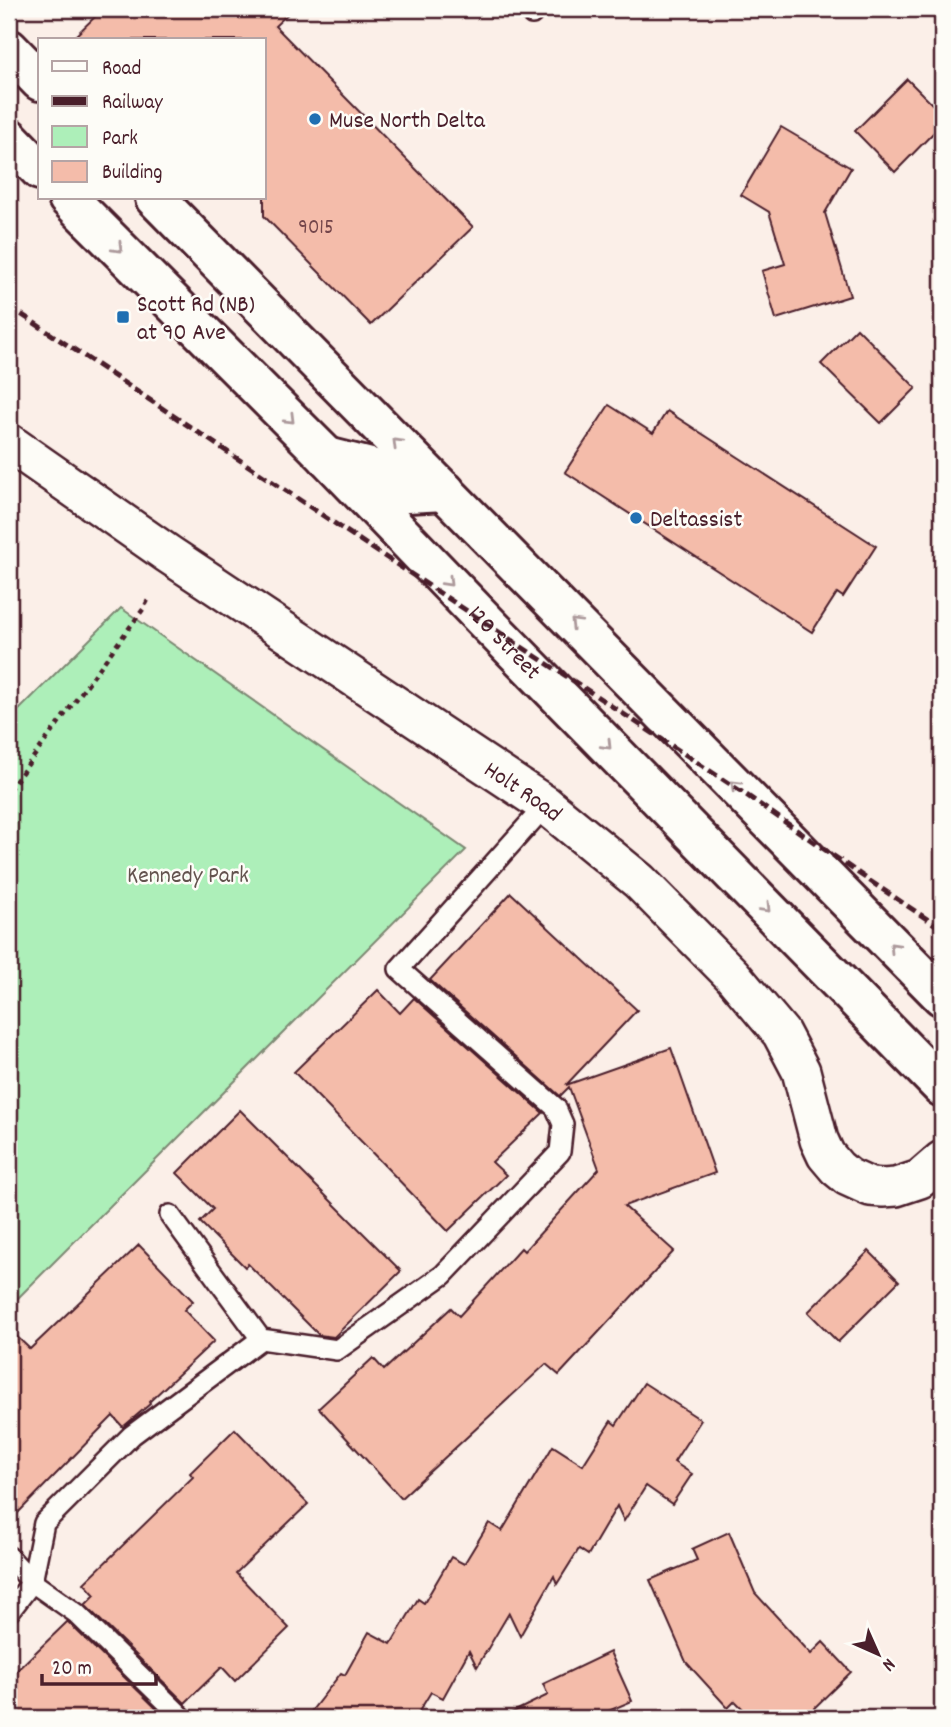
<svg xmlns="http://www.w3.org/2000/svg" width="951" height="1727" font-family="Dekko,sans-serif">
  <style>
    .green { fill: #adefb9; stroke: #7c8772; stroke-width: 2 }
    .building { fill: #f4bcaa; stroke: #4a1f2b; stroke-width: 2 }
    .lines { fill: none; stroke-linecap: round; stroke-linejoin: round }
    .service-casing { stroke: #4a1f2b; stroke-width: 24 }
    .minor-casing { stroke: #4a1f2b; stroke-width: 42 }
    .secondary-casing { stroke: #4a1f2b; stroke-width: 44 }
    .path { stroke: #4a1f2b; stroke-width: 4.5; stroke-dasharray: 5 5; stroke-linecap: butt }
    .service { stroke: #fdfcf7; stroke-width: 19 }
    .minor { stroke: #fdfcf7; stroke-width: 37 }
    .secondary { stroke: #fdfcf7; stroke-width: 38 }
    .rail { stroke: #4a1f2b; stroke-width: 5; stroke-dasharray: 10 5; stroke-linecap: butt }
    .oneway { stroke: #ac999b }
    .poi-dot { fill: #1f6fb2; stroke: #fdfcf7; stroke-width: 2.5 }
    .labels { text-anchor: middle; stroke-width: 5; stroke-linejoin: round; paint-order: stroke }
    .number-label { font-size: 21px; fill: #74464b }
    .poi-label { font-size: 24px; fill: #4a1f2b; stroke: #fdfcf7; text-anchor: start }
    .street-label { font-size: 24px; fill: #4a1f2b; stroke: #fdfcf7 }
    .park-label { font-size: 24px; fill: #63534e; stroke: #fdfcf7 }
  </style>
  <rect width="100%" height="100%" fill="#fbefe8"/>
  <filter id="ink" filterUnits="userSpaceOnUse"><feTurbulence type="fractalNoise" baseFrequency=".0143" numOctaves="2"/><feDisplacementMap in="SourceGraphic" scale="14" xChannelSelector="R" yChannelSelector="G"/><feConvolveMatrix kernelMatrix="1 2 1 2 8 2 1 2 1" color-interpolation-filters="sRGB"/></filter>
  <g filter="url(#ink)">
    <!-- green -->
    <path class="green" d="M121,608L466,850L9,1307V720Z"/>
    <!-- building -->
    <g class="building">
      <path d="M103,9H293L275,26L473,227L371,325L264,216V40H71Z"/>
      <path d="M907,79L942,114V124L895,172L855,131Z"/>
      <path d="M781,127L851,168L825,213L850,296L776,319L762,271L785,264L769,212L741,195Z"/>
      <path d="M857,328L916,388L881,423L821,364Z"/>
      <path d="M609,405L653,433L667,411L876,546L843,597L837,593L812,632L565,472Z"/>
      <path d="M511,893L637,1010L566,1085L671,1048L715,1173L624,1206L674,1251L559,1375L546,1364L401,1498L319,1408L373,1358L384,1370L451,1308L459,1316L521,1248L524,1251L599,1169L569,1087L560,1096L430,980Z"/>
      <path d="M378,990L400,1013L414,998L543,1113L492,1162L506,1175L448,1231L294,1072Z"/>
      <path d="M240,1110L401,1271L334,1337L319,1335L248,1264L245,1267L200,1222L213,1209L177,1173Z"/>
      <path d="M139,1245L193,1301L184,1310L214,1341L149,1402L150,1404L123,1427L113,1416L9,1522V1329L30,1349Z"/>
      <path d="M869,1251L899,1281L838,1342L808,1312Z"/>
      <path d="M644,1383L701,1420L674,1462L692,1474L672,1504L646,1486L624,1521L617,1506L588,1555L579,1549L557,1584L554,1576L520,1636L509,1613L477,1667L469,1651L443,1698L431,1692L415,1718H306L341,1673L345,1675L369,1632L391,1644L418,1599L424,1603L451,1557L464,1564L489,1523L502,1531L553,1446L583,1465L611,1421L616,1425Z"/>
      <path d="M235,1429L308,1504L236,1573L289,1628L235,1681L222,1667L185,1703L85,1605L95,1595L84,1583L193,1477L190,1473Z"/>
      <path d="M729,1532L755,1593L811,1654L823,1642L851,1672L804,1718H752L735,1701L728,1708L686,1662L650,1580L697,1560L692,1549Z"/>
      <path d="M67,1622H68L166,1718H9V1678Z"/>
      <path d="M610,1652L632,1701L592,1718H501L548,1695L543,1684Z"/>
    </g>
    <g class="lines">
      <!-- service casing -->
      <g class="service-casing">
        <g id="service">
          <path d="M527,9L532,14"/>
          <path d="M170,1215L261,1339L337,1350L443,1275L560,1152L563,1124L556,1108L399,969L546,805"/>
          <path d="M9,1557L32,1582L76,1613L183,1718"/>
          <path d="M9,1612L32,1582L44,1523L132,1435L261,1339"/>
        </g>
      </g>
      <!-- minor casing -->
      <g class="minor-casing">
        <g id="minor">
          <path id="s1" d="M9,443L168,554L546,805L639,881L732,975L781,1033L801,1071L819,1140L826,1155L837,1168L848,1177L870,1187L883,1188L896,1187L920,1179L942,1160"/>
        </g>
      </g>
      <!-- secondary casing -->
      <g class="secondary-casing">
        <g id="secondary">
          <path d="M9,49L40,81"/>
          <path d="M9,138L40,170"/>
          <path id="s2" d="M68,198L327,457L489,625L942,1087"/>
          <path d="M155,198L942,996"/>
          <path d="M327,457L378,470L407,493L445,491"/>
        </g>
      </g>
      <!-- path -->
      <path class="path" d="M9,790L144,608L148,600"/>
      <!-- service -->
      <use href="#service" class="service"/>
      <!-- minor -->
      <use href="#minor" class="minor"/>
      <!-- secondary -->
      <use href="#secondary" class="secondary"/>
      <!-- rail -->
      <path class="rail" d="M9,306L370,547L742,792L864,877L942,929"/>
    </g>
    <!-- one-way arrows -->
    <defs><path id="oneway-chevron" d="M-2-3.5L2.5 0L-2 3.5" fill="none" stroke-width="1.6" stroke-linecap="round" stroke-linejoin="round" transform="scale(1.75)"/></defs>
    <g class="oneway">
      <use href="#oneway-chevron" transform="translate(118 248) rotate(45)"/>
      <use href="#oneway-chevron" transform="translate(290 419) rotate(45)"/>
      <use href="#oneway-chevron" transform="translate(397 443) rotate(-135)"/>
      <use href="#oneway-chevron" transform="translate(448 582) rotate(46)"/>
      <use href="#oneway-chevron" transform="translate(575 623) rotate(-135)"/>
      <use href="#oneway-chevron" transform="translate(607 745) rotate(46)"/>
      <use href="#oneway-chevron" transform="translate(735 785) rotate(-135)"/>
      <use href="#oneway-chevron" transform="translate(766 908) rotate(46)"/>
      <use href="#oneway-chevron" transform="translate(894 947) rotate(-134)"/>
    </g>
  </g>
  <!-- markers -->
  <g class="poi-dot">
    <circle cx="315" cy="119" r="7"/>
    <rect x="116" y="310" width="14" height="14" rx="3.5"/>
    <circle cx="636" cy="518" r="7"/>
  </g>
  <g class="labels">
    <!-- number labels -->
    <g class="number-label">
      <text x="316" y="233">9015</text>
    </g>
    <!-- poi labels -->
    <g class="poi-label">
      <text x="329" y="127">Muse North Delta</text>
      <text x="137" y="311">Scott Rd (NB)<tspan x="137" dy="28">at 90 Ave</tspan></text>
      <text x="650" y="526">Deltassist</text>
    </g>
    <!-- street labels -->
    <g class="street-label">
      <text dy="8" stroke="none"><textPath href="#s2" startOffset="623">120 Street</textPath></text>
      <text dy="8" stroke="none"><textPath href="#s1" startOffset="621">Holt Road</textPath></text>
    </g>
    <!-- park labels -->
    <g class="park-label">
      <text x="188" y="882">Kennedy Park</text>
    </g>
  </g>
  <!-- margin -->
  <rect width="951" height="1727" fill="none" stroke="#fdfcf7" stroke-width="35"/>
  <rect x="18" y="18" width="916" height="1692" fill="none" stroke="#4a1f2b" stroke-width="2.5" filter="url(#ink)"/>
  <!-- legend -->
  <rect x="38" y="38" width="228" height="161" fill="#fdfcf7" stroke="#b5a4a5" stroke-width="2"/>
  <rect x="52" y="61" width="35" height="10" fill="#fdfcf7" stroke="#b5a4a5" stroke-width="2"/>
  <text x="102" y="74" font-size="21" fill="#4a1f2b">Road</text>
  <rect x="52" y="96" width="35" height="10" fill="#4a1f2b" stroke="#b5a4a5" stroke-width="2"/>
  <text x="102" y="108" font-size="21" fill="#4a1f2b">Railway</text>
  <rect x="52" y="126" width="35" height="21" fill="#adefb9" stroke="#b5a4a5" stroke-width="2"/>
  <text x="102" y="144" font-size="21" fill="#4a1f2b">Park</text>
  <rect x="52" y="161" width="35" height="21" fill="#f4bcaa" stroke="#b5a4a5" stroke-width="2"/>
  <text x="102" y="178" font-size="21" fill="#4a1f2b">Building</text>
  <!-- north arrow -->
  <g transform="translate(878 1654) rotate(135)" stroke="#fdfcf7" stroke-width="5" paint-order="stroke">
  <path d="M0-5L12 26L0 18L-12 26Z" fill="#4a1f2b"/>
  <text y="-10" font-size="19" font-weight="bold" text-anchor="middle" fill="#4a1f2b">N</text>
  </g>
  <!-- scale -->
  <path d="M42 1674v10h114v-10" fill="none" stroke="#4a1f2b" stroke-width="3.5"/>
  <text x="52" y="1674" font-size="21" fill="#4a1f2b" stroke="#fdfcf7" stroke-width="5" paint-order="stroke">20 m</text>
</svg>
